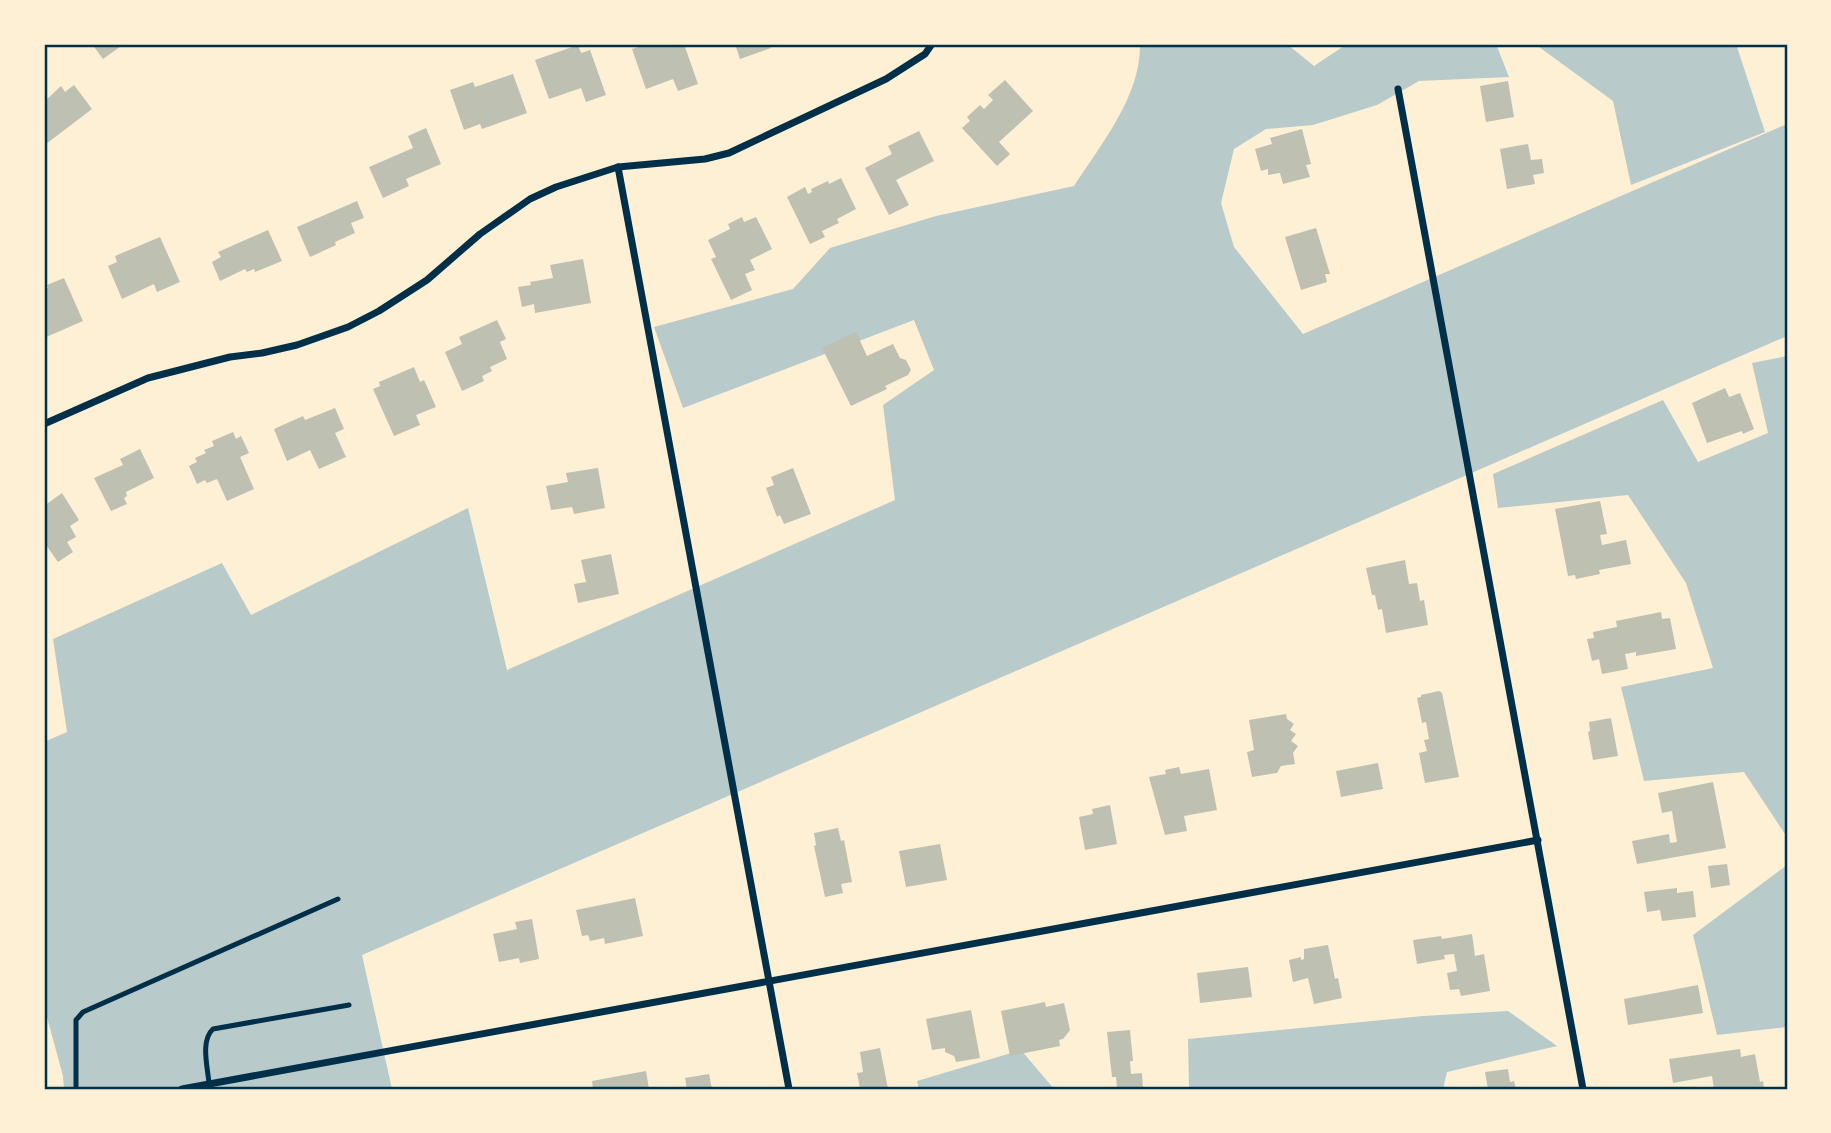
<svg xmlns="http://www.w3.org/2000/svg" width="1831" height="1133" font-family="'Public Sans',sans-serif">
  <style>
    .green { fill: #b9caca }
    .building { fill: #bec0b2 }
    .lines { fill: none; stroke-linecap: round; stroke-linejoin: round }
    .service { stroke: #003049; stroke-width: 5 }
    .minor { stroke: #003049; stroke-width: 7 }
    .neatline { fill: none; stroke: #003049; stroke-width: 2.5 }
  </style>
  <rect width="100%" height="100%" fill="#fdf0d5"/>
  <!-- green -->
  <g class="green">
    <path d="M1140,44H1287L1314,66L1347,44H1496L1509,77L1419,81L1377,105L1313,125L1266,129L1234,149L1221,203L1234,247L1303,334L1787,124V336L362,955L392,1089H64L63,1076L44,1006V742L67,732L53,639L222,563L251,615L468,508L507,670L895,500L883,405L934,370L914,320L683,408L654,327L793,289L830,248L936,216L1074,186C1101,144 1141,96 1140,44Z"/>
    <path d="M1535,44H1736L1765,132L1631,185L1613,101Z"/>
    <path d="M1787,356V837L1744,772L1644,781L1621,687L1713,668L1686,583L1628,495L1498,508L1493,474L1663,400L1698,462L1768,433L1752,363Z"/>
    <path d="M1787,865V1027L1717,1035L1693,935Z"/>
    <path d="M1508,1011L1557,1046L1447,1072L1443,1089H1189L1188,1039L1423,1016Z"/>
    <path d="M1021,1050L1054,1089H919L917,1081Z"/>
  </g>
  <!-- building -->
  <g class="building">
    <path d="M92,44H124L103,59Z"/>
    <path d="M647,44H684L698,84L678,91L673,79L646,89L632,49Z"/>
    <path d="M735,44H769L771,48L740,59Z"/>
    <path d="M578,45L581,53L590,50L606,95L586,102L581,88L549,99L535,60Z"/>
    <path d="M513,74L527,113L482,129L480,124L464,130L450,90L473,82L475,87Z"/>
    <path d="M1005,80L1033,111L999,142L1010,154L997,166L962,128L970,121L967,117L980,105L984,109L993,100L988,95Z"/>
    <path d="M1508,81L1514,117L1486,122L1480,86Z"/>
    <path d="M74,85L92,109L46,144L44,141V102L61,86L65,92Z"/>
    <path d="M426,128L441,164L406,179L409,186L383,198L369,167L413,148L408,136Z"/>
    <path d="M1302,129L1311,164L1306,165L1310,177L1283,184L1280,173L1268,175V169L1261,171L1255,149L1272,144L1270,138Z"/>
    <path d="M919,131L934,161L896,180L909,205L889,215L865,168L892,154L888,146Z"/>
    <path d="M1528,144L1531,160L1542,159L1544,173L1533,175L1535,184L1507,189L1500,149Z"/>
    <path d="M841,178L856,209L837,219L839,223L822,231L825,237L810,244L787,197L805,187L808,194L812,192L811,189L828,181L829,184Z"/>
    <path d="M357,201L364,218L351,223L355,233L335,242L336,245L310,257L297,227Z"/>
    <path d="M742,217L744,222L756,217L772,249L750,260L755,270L745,274L752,290L731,300L711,259L716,257L708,240L730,229L728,224Z"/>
    <path d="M1316,228L1330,274H1325L1327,282L1301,290L1285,237Z"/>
    <path d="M268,230L282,261L255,272L254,269L247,272L245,269L220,281L212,262L221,257L218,252Z"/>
    <path d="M160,237L180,282L157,292L154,284L122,299L108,266L117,262L115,256Z"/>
    <path d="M583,259L591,303L535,313L534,304L522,307L518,287L531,285L530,282L553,278L550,265Z"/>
    <path d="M64,278L83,321L44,338V289L48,288L47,285Z"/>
    <path d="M497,320L506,339L500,342L507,359L490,367L492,371L482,376L484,381L462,391L445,352L462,344L459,337Z"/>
    <path d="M856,332L867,356L893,344L900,358L906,360L911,370L908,375L885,386L887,389L851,406L822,348Z"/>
    <path d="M414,367L420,382L424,380L436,407L416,415L420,425L394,436L373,389L380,386L379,382Z"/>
    <path d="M1725,388L1729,397L1740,393L1754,429L1743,434L1742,431L1707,443L1692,403Z"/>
    <path d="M335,408L344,429L335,433L346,457L319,469L310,450L287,461L274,429L303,416L305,420Z"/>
    <path d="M233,432L236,439L241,436L249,453L240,457L254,489L227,501L217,479L207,483L205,480L197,484L189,466L197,462L195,458L206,453L204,450L214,446L212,441Z"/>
    <path d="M140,449L154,478L126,492L127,496L124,498L127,504L111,511L94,478L123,465L120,459Z"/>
    <path d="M598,468L605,508L574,514L572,507L551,510L546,486L568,482L566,473Z"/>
    <path d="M793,468L811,514L784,524L780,515L777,517L766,488L774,485L771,477Z"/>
    <path d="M62,493L79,520L70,526L76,537L67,542L73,552L58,562L44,542V506Z"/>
    <path d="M1600,501L1607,534L1600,535L1602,545L1626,540L1631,564L1599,570L1600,574L1576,579L1575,575L1568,576L1555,509Z"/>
    <path d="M611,554L619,594L578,603L574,584L586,582L581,560Z"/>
    <path d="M1405,560L1409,584L1417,583L1420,601L1424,600L1428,625L1386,633L1382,609L1378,610L1375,595H1372L1366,568Z"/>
    <path d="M1661,612L1662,619L1670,618L1676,649L1636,656V652L1625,654L1628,669L1602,674L1599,659L1592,661L1587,639L1594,638L1593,632L1617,627L1616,621Z"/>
    <path d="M1439,691L1442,693L1459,777L1425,783L1419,753L1427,751L1424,740L1429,739L1426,722L1422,723L1417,698L1421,697V695Z"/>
    <path d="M1286,714L1287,719L1294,724L1290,730L1296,734L1291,741L1298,746L1293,753L1295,764L1281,766L1277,773L1252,777L1247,752L1254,750L1249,720Z"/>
    <path d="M1611,718L1618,756L1593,760L1588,732L1590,731L1589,722Z"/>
    <path d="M1378,763L1383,789L1341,797L1336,771Z"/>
    <path d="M1179,767L1181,774L1209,769L1217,810L1184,816L1187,831L1165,835L1149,777L1166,774L1165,770Z"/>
    <path d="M1713,782L1726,848L1637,864L1632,841L1669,834L1670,843L1677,842L1672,811L1662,813L1658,793Z"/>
    <path d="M1110,805L1117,844L1085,850L1079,817L1093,814L1092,809Z"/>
    <path d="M838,828L841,841L844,840L852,882L841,884L843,893L825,897L814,846L816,845L814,833Z"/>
    <path d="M940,844L947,880L906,887L899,851Z"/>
    <path d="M1727,864L1730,885L1711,888L1708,866Z"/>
    <path d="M1677,888V893L1693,891L1696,917L1662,921L1660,910L1647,912L1644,892Z"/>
    <path d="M635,898L643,936L605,944L604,938L590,941L588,935L582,936L576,910Z"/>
    <path d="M532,919L539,959L520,963L519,958L499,962L493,934L517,929L515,922Z"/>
    <path d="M1472,934L1475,956L1484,954L1490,991L1461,996L1459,989L1450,990L1447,973L1457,971L1454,954L1444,955L1445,959L1417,964L1413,940L1441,936L1442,939Z"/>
    <path d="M1328,945L1335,979L1338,978L1342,998L1314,1004L1308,978L1293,982L1289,960L1301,957V960L1304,959V949Z"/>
    <path d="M1248,967L1252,997L1200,1003L1197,973Z"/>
    <path d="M1698,985L1703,1013L1628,1025L1624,999Z"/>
    <path d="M1045,1002L1046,1007L1064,1003L1070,1030L1063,1039L1059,1040L1060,1046L1010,1056L1001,1011Z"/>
    <path d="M971,1010L980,1058L956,1062L954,1056L945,1052V1048L932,1050L926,1019Z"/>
    <path d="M1130,1030L1133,1061H1130L1131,1074L1142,1073L1143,1089H1117L1116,1077H1112L1107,1032Z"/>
    <path d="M880,1048L888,1089H860L857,1073L863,1072L860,1052Z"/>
    <path d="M1740,1049L1741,1057L1755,1054L1760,1082L1763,1081L1764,1089H1714L1712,1076L1673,1083L1669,1059Z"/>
    <path d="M1508,1069L1510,1082L1514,1081L1516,1089H1488L1485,1072Z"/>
    <path d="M646,1071L649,1089H593L592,1081Z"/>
    <path d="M709,1074L712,1089H687L685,1078Z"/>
  </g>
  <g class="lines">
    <!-- service -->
    <g class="service">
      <path d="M209,1084C208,1068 200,1041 213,1029L349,1005"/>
      <path d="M76,1089V1020L83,1012L338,899"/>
    </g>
    <!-- minor -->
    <g class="minor">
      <path d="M1398,89L1583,1089"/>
      <path d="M618,167L789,1089"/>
      <path d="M44,424L148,378L230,357L262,353L297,345L348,327L379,311L427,280L480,234L530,199L556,187L618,167L705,159L729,153L886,79L925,54L932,44"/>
      <path d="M182,1089L1538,840"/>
    </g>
  </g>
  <!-- border -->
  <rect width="1831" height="1133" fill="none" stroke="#fdf0d5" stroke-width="91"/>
  <rect x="46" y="46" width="1740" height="1042" class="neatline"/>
</svg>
